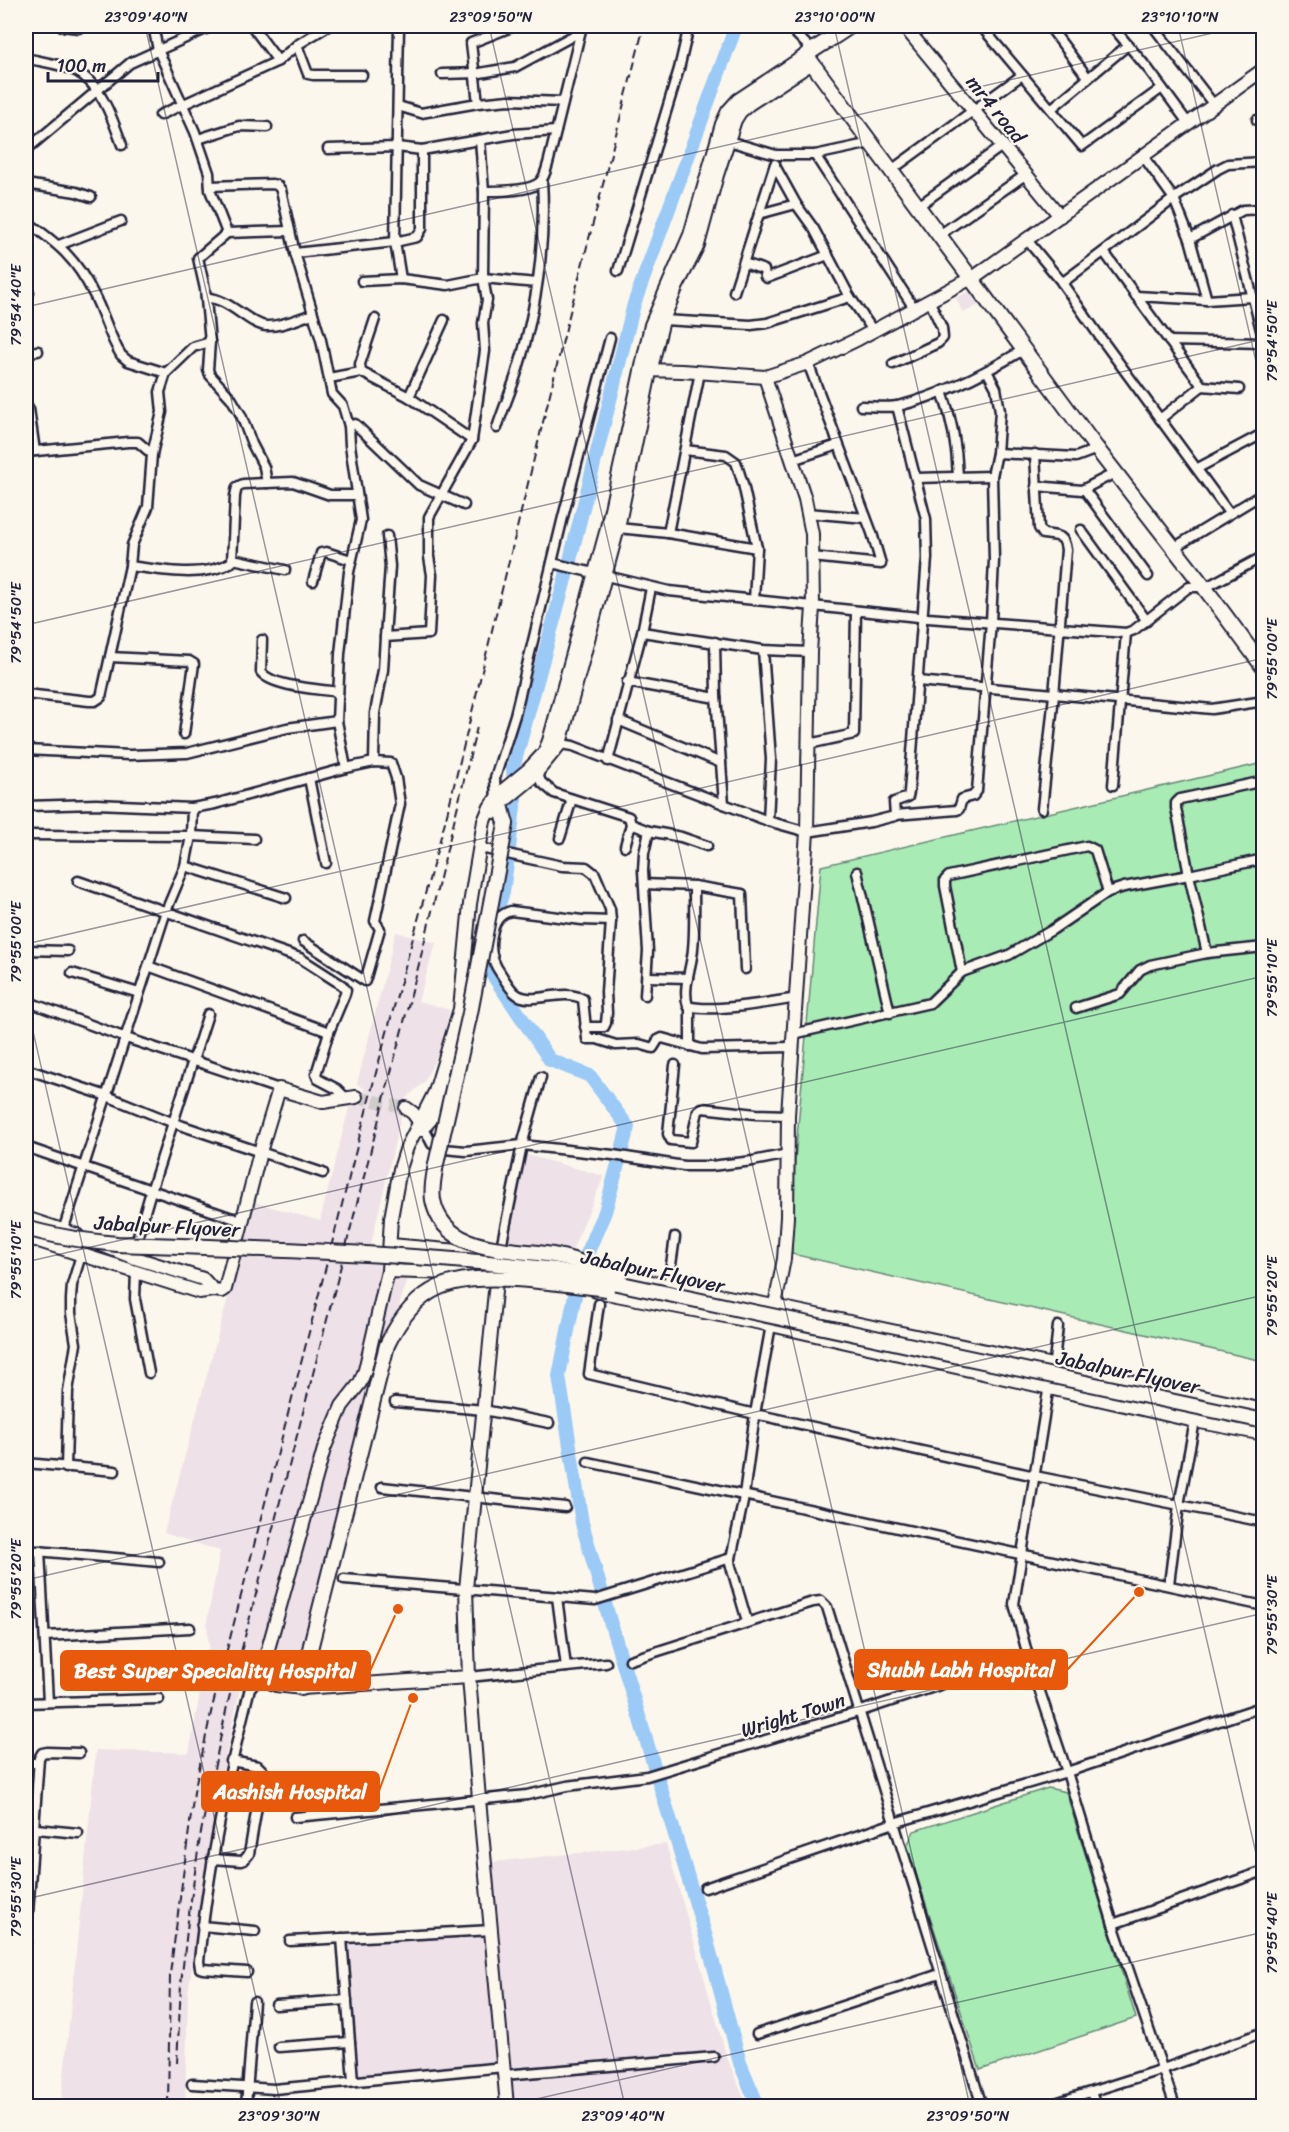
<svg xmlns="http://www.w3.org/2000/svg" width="1289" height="2132" font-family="Sriracha,sans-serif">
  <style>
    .built { fill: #eee1e7 }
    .green { fill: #a9ebb4; stroke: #668678; stroke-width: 1.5 }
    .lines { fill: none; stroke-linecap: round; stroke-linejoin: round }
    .river { stroke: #9bcaf7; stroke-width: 14 }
    .secondary-tunnel { stroke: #d0ccc9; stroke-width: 12; stroke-dasharray: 12 6; stroke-linecap: butt }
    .street-casing { stroke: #22223b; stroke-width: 13 }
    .secondary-casing { stroke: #22223b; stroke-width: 16 }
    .primary-casing { stroke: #22223b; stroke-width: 18 }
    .street { stroke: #fbf7ec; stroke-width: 8 }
    .secondary { stroke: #fbf7ec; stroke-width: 12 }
    .primary { stroke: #fbf7ec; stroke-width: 14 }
    .rail { stroke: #22223b; stroke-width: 2; stroke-dasharray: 9 4.5; stroke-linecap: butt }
    .primary-bridge-casing { stroke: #22223b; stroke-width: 18; stroke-linecap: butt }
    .primary-bridge { stroke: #fbf7ec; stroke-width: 14 }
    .ticks { fill: none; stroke: #22223b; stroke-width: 1.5; stroke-opacity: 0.45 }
    .labels { text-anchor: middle; stroke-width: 4.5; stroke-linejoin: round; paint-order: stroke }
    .street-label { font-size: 20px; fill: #22223b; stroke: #fbf7ec }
    .leader { fill: none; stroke: #e8590c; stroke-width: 2 }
    .callout-dot { fill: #e8590c; stroke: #fbf7ec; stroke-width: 2 }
    .callout { fill: #e8590c; stroke: #e8590c; stroke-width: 2 }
    .callout-label { font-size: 21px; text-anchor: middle; font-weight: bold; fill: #fff }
    .neatline { fill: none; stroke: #22223b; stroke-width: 2 }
    .ticks-label { font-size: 15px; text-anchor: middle; fill: #22223b }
  </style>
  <rect width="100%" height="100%" fill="#fbf7ec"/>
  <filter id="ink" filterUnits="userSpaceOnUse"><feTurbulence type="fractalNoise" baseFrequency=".0167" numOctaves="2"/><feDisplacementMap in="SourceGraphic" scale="12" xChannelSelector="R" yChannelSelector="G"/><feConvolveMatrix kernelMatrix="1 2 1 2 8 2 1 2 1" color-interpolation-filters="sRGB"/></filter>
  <g filter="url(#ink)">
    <!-- built -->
    <g class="built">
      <path d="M972,290L979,305L963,313L956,298Z"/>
      <path d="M396,932L436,943L418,1001L450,1010L438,1054L424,1082L405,1099L370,1248L411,1263L297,1682L243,1674L226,1754L188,1993L185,2106H61L96,1750L189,1753L209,1646L207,1622L220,1551L164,1533L254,1202L320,1221L350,1104L360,1106L364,1088L357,1084Z"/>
      <path d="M523,1154L604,1176L570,1255L504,1245Z"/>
      <path d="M666,1844L727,2058L747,2106H512L492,1862Z"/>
      <path d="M489,1933L501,2064L356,2078L346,1941Z"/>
    </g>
    <!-- green -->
    <g class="green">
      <path d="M1263,763V1361L792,1254L794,1172L821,866Z"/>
      <path d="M1048,1788L1066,1792L1136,2018L980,2070L907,1846L914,1831Z"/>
    </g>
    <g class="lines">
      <!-- river -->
      <g class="river">
        <path d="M509,848L515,799L513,768L566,576L634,304L736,26"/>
        <path d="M507,863L503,892L487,940L490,971L550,1060L590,1076L628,1127L605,1212L580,1270L559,1376L582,1523L610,1621L706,1937L740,2063L758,2106"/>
      </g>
      <!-- secondary-tunnel -->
      <path class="secondary-tunnel" d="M356,1097L406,1108"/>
      <!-- street casing -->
      <g class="street-casing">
        <g id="street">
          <path d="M62,26L79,28"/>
          <path d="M153,26L158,50L195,132L209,173L210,190L227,233L198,258L205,289L210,342"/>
          <path d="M252,26L278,61"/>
          <path d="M399,26L395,242L401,279"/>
          <path d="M788,26L812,50"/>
          <path d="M981,26L1082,146L1162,88"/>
          <path d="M1049,26L1088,78"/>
          <path d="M1112,26L1149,70L1188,123"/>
          <path d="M1153,26L1214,105"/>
          <path d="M297,45L308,74L313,75H362"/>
          <path d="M26,58C42,62 61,64 76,71C101,84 113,120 122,145"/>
          <path d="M442,74L480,73L515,67L580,32"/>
          <path d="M478,103L471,43L514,26"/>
          <path d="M398,106L421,113L478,103L509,100L563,102"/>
          <path d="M1051,109L1128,45"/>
          <path d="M160,115L278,61L297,45L328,26"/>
          <path d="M1257,120H1264"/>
          <path d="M198,139L239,126L267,127"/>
          <path d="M725,140L776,155H815L871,143"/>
          <path d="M328,149L397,147L422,150L513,134L556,131"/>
          <path d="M26,150L130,63L212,26"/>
          <path d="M815,155L914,308"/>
          <path d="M1143,156L1174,199L1190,239L1207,300"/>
          <path d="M775,166L796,204L814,229L850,297L874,332"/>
          <path d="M897,166L1022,75"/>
          <path d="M26,184L76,192L91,197"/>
          <path d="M210,186L272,184L277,185L281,190L295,253L321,340L332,394L343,406L349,426L350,445L361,520L349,572L340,654L337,721L346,768"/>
          <path d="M484,191C498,191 529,192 540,182C545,177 547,167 549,160L582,26"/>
          <path d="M924,202L1002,146"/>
          <path d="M759,214L796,204"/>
          <path d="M1232,215L1264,342"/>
          <path d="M26,221C58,244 76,258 94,295C104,314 109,336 121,355L128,361L166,373"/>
          <path d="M945,231L1025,175"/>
          <path d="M227,233L290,231"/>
          <path d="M1190,239L1243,210L1264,209"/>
          <path d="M1027,240L1060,280L1100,337L1229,513"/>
          <path d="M59,245L121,221"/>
          <path d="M1104,252L1202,386L1160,419"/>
          <path d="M295,253L395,242L417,237L422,229V150"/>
          <path d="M744,263L764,270L765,277L767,278L828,255"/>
          <path d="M618,271L679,69L689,26"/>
          <path d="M362,281L401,279L448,285L483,278L537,283"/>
          <path d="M1062,283L1176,197L1218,169L1228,164L1264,162"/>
          <path d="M734,292L775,164"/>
          <path d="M26,293H29"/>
          <path d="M1136,296L1207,300L1252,297"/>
          <path d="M206,298C228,297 248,324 266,326C281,327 299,318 313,314"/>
          <path d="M375,319L360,364L361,372L409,397L472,440"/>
          <path d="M663,320L751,325L767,323L850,297"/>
          <path d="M1169,341L1264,343"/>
          <path d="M26,352L38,351"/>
          <path d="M808,363L872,533L881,564L812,557"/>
          <path d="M893,364L938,343L943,338L942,328L930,302"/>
          <path d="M329,378L361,372"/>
          <path d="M1202,386L1239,389"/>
          <path d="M942,391C952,419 957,446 958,476"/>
          <path d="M409,397L444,320"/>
          <path d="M26,404L29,409L35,451"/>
          <path d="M861,406C873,406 887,408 898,406C943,395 985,373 1023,350"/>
          <path d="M349,426L355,424L419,485L464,505"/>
          <path d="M497,428C503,409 511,391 517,372C536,311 546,244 542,180"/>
          <path d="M685,450L726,455L736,462L743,484L757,548L754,600"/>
          <path d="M26,452L128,442H138L152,454"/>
          <path d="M997,453L1076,457L1100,448"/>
          <path d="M1035,454L1039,528L1043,534C1058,536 1064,534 1066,550L1054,695L1042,809"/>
          <path d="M792,460L838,445"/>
          <path d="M1198,468L1264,433"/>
          <path d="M916,478L992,476"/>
          <path d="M1036,486L1082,490L1115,473"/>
          <path d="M1084,489L1148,576"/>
          <path d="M807,513L866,518"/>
          <path d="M618,528L668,533L757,548"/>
          <path d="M1081,530L1147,621"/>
          <path d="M668,533L700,372"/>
          <path d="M1180,544L1264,493"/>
          <path d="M233,559L285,570"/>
          <path d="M552,563L669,591L928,618L1126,633L1134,630L1189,587H1204L1210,585L1264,556"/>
          <path d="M130,566C161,570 203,579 232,562L235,496L237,487L243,484L293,482L330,495H357"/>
          <path d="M313,581L321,553L326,552L351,560"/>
          <path d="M642,632L763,650L810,652"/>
          <path d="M385,637L390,566L387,536"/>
          <path d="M262,640L261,672C272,687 320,689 338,692"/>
          <path d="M715,642L716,695L724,804"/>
          <path d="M763,650L771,759L768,821"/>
          <path d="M110,657L189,661L194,664L184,734"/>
          <path d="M918,681L1212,709L1264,701"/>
          <path d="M627,682L716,698"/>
          <path d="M26,694L89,701H95L101,697L130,566L132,545L148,507L152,454L162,412L160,392L166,373L193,347L210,342L208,370L210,375L231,398L241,415L252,444L264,467L267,483"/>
          <path d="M618,720L721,763"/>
          <path d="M556,743L573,746L768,821L807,832L871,822L895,816L894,802L908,797L909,792L927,558L926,519L897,406"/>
          <path d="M809,744L854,734L856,611"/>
          <path d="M26,750L129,755L187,753L287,728L337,721"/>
          <path d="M608,761L642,632L651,588"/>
          <path d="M374,762L375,713L383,670L385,637L429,634L432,575L429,557V517L472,440L485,351L483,323L487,300L483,278L484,191L480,140"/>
          <path d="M537,772L541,782L554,793L629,817L631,824L649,831L681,837L707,846"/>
          <path d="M309,778L326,863"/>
          <path d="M1264,781L1180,799L1176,803V808L1189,875L1264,859"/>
          <path d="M1113,785L1126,633"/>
          <path d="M496,802L495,778L515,715L563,517L610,338"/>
          <path d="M26,806L96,804L192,808L215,804L346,768L374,762L391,763L396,778L400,804L375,921L380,929L365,981L303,941"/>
          <path d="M895,815L957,810L959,809L962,799L973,796L977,791L991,622L994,560L992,476L997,453L1000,411L996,388L987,371"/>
          <path d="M26,835L191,836L254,839"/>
          <path d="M560,838L572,799"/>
          <path d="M625,846L631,824"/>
          <path d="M485,849L562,866L586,867L595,874L610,909L611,921L606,992L607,1013L606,1023L604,1027H585"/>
          <path d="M185,866L286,898"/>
          <path d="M857,872L890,1013"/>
          <path d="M78,881L300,958L342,985L346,990L345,994L329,1032L316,1074L318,1079L337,1089L346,1098"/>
          <path d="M644,884L694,886L742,894L745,969"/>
          <path d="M694,886C694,907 695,928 693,949C692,966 682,988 688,1006C712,1013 771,1002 797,998"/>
          <path d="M611,921L582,920L511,911C499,914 494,922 492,935C489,950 492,962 501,974C505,980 510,989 515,993C531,1007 561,987 583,999L587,1039H597L616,1045L639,1044L653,1048L658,1040L662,1038L702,1049L792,1047"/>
          <path d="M26,950L68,951"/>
          <path d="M148,966L329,1032"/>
          <path d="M962,972L945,886V880L949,876L1087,846L1095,850L1108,892"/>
          <path d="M72,973L139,993"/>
          <path d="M647,977L688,978"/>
          <path d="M645,995L648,951L643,871L644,853L649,831"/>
          <path d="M26,1001L126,1038L279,1089"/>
          <path d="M690,1007V1046"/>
          <path d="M1076,1008L1120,994L1140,970L1150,965L1207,953L1264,947"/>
          <path d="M793,1034L930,1003L962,972L1009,955L1052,930L1108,892L1124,887L1189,875L1207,953"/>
          <path d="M675,1065L668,1134L671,1140L691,1142L698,1111L702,1108L756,1114L788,1115"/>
          <path d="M26,1069L107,1096L174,1123L323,1173"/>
          <path d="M424,1128L432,1144L444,1149L466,1151L522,1145L613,1155L684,1166H711L753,1161L788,1154"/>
          <path d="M26,1147L241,1221"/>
          <path d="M62,1234L166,911L185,866L191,836L192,808"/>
          <path d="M134,1249L151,1191L208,1014"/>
          <path d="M500,1252L522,1145L541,1077"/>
          <path d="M136,1272L135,1299L149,1373"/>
          <path d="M668,1286L675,1237"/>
          <path d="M599,1304L589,1374L755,1414L1035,1476L1264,1522"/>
          <path d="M1053,1370L1058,1326"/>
          <path d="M1049,1385L1014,1604L1028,1656L1067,1772L1113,1924L1175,2106"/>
          <path d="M395,1402L484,1410L549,1423"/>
          <path d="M588,1462L1264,1606"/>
          <path d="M26,1463L115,1471"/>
          <path d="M66,1468L68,1391L76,1344L71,1313V1299L72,1285L81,1255"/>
          <path d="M382,1487L565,1507"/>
          <path d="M26,1550L159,1562"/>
          <path d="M40,1551L48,1702"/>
          <path d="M344,1579L595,1600L731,1558"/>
          <path d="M1169,1584L1179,1505L1195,1421"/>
          <path d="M557,1597L566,1667"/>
          <path d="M747,1621L730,1563L743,1502L755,1414L771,1325"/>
          <path d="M45,1636L190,1628"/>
          <path d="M630,1660L813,1602L821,1601L827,1607L982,2106"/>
          <path d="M469,1677L606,1663"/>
          <path d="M26,1703L159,1699"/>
          <path d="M26,1763H38"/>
          <path d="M295,1817L527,1795L567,1786L647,1776L858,1712L1028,1656"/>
          <path d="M26,1828L78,1833"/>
          <path d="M212,1859L241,1861L244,1860L249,1854L263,1771L258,1766L231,1761"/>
          <path d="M705,1888L894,1823L1067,1772L1264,1706"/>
          <path d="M1113,1924L1264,1871"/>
          <path d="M202,1926L255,1931"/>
          <path d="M342,1938L353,2081"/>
          <path d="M290,1941L492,1930"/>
          <path d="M26,1942L39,1758L42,1753L47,1752L79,1753"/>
          <path d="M247,1972L203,1969L200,1968L199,1961C208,1869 227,1778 250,1688L254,1684L265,1680"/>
          <path d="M276,2005L347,2000"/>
          <path d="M757,2034L940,1974"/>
          <path d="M279,2047L350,2042"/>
          <path d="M504,2075L714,2057"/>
          <path d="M192,2084L274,2089L504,2067"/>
          <path d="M1091,2092L1096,2106"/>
          <path d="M246,2106L254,2002"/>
          <path d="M1046,2106L1163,2069L1264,2032"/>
        </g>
      </g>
      <!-- secondary casing -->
      <g class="secondary-casing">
        <g id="secondary">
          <path d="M904,26L1060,216"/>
          <path d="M645,370L682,371L765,377L808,363L858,339L977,275L1264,69"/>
          <path d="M765,377L805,499L812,534L813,607L810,652L807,832L788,1115L787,1217L784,1259L771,1325"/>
          <path d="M495,812L504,801L532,778L560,744L618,528L650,372L663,320L677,286L698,245L717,175L735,120L740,112L749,104L812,63"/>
          <path d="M406,1108L413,1113L423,1127"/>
          <path d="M415,1132C436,1123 441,1099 447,1079"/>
          <path d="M26,1218L77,1235"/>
          <path d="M26,1237L199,1292L213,1290L222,1291L225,1289L260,1152L279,1089L323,1102L356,1097"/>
          <path d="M101,1245L132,1257L203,1279L213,1290"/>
          <path d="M391,1245L492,1254L584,1268"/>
          <path d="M388,1271L481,1274"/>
          <path d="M497,1271L466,1589L469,1677L479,1799L507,2106"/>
          <path d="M610,1274L774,1306L1264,1410"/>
          <path d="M596,1291L771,1325L1195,1421L1264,1434"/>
          <path d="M469,1677L302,1688L276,1685L265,1680L263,1667L324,1449L342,1406L360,1383L365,1370L388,1271L391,1218L400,1169L407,1147L435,1092L460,1009L470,904L484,821L490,807L501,792L528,770L544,753L549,741L606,532L651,325L690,235L722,124L728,111L738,100L806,55"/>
        </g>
      </g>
      <!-- primary casing -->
      <g class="primary-casing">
        <g id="primary">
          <path d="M850,26C835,37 821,44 806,55L1097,449L1204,587L1264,668"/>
          <path d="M501,805L506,824"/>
          <path d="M302,1688L311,1645"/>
        </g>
      </g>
      <!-- street -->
      <use href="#street" class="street"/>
      <!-- secondary -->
      <use href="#secondary" class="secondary"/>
      <!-- primary -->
      <use href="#primary" class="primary"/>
      <!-- rail -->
      <g class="rail">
        <path d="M177,2063L181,1984L188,1921L200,1837L227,1706L419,964L477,727"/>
        <path d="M168,2106L170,1974L194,1792L212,1708L378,1065L446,818L569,316L644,26"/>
      </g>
      <!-- primary-bridge casing -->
      <g class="primary-bridge-casing">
        <g id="primary-bridge">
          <path d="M506,824L470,1013L436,1164C434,1176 431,1188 433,1200C444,1257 516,1247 558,1256C578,1260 599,1269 619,1275"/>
          <path d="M26,1228C56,1237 85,1241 117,1244C263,1249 410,1253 556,1270L1264,1421"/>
          <path d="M311,1645L387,1345C417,1283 451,1276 515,1279C546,1281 576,1285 607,1289"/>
        </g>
      </g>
      <!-- primary-bridge -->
      <use href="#primary-bridge" class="primary-bridge"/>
    </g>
  </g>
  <!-- ticks -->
  <path class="ticks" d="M145,26L625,2106M489,26L970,2106M834,26L1264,1888M1178,26L1264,396M26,307L1243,26M26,625L1264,339M26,944L1264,658M26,1001L281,2106M26,1262L1264,976M26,1580L1264,1295M26,1899L1264,1613M506,2106L1264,1932"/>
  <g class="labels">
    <!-- street labels -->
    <g class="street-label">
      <text transform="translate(996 109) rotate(51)" y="7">mr4 road</text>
      <text transform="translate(167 1226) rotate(3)" y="7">Jabalpur Flyover</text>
      <text transform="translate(653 1271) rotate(12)" y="7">Jabalpur Flyover</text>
      <text transform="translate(1128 1372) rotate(12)" y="7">Jabalpur Flyover</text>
      <text transform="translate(793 1715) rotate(-17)" y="7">Wright Town</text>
    </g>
  </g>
  <!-- callouts -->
  <path class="leader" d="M1139 1592L1067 1670M398 1609L370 1671M413 1698L379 1791"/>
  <g class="callout-dot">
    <circle cx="1139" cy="1592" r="6"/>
    <circle cx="398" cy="1609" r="6"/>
    <circle cx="413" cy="1698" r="6"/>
  </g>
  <g class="callout">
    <rect x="855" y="1650" width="212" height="39" rx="6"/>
    <rect x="61" y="1651" width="309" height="39" rx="6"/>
    <rect x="202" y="1772" width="177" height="39" rx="6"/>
  </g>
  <g class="callout-label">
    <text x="961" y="1677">Shubh Labh Hospital</text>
    <text x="215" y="1678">Best Super Speciality Hospital</text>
    <text x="290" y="1799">Aashish Hospital</text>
  </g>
  <!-- margin -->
  <rect width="1289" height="2132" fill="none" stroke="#fbf7ec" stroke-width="66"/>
  <!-- scale -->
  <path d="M48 72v9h110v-9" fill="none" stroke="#22223b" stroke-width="3"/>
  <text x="57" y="72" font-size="18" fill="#22223b" stroke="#fbf7ec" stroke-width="4.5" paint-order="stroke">100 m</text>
  <rect x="33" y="33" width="1223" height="2066" class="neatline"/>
  <g class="ticks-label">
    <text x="146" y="22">23°09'40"N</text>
    <text x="491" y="22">23°09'50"N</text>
    <text x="835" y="22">23°10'00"N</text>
    <text x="1180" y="22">23°10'10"N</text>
    <text transform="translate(16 305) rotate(-90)" y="5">79°54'40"E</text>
    <text transform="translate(1272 341) rotate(-90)" y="5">79°54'50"E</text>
    <text transform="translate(16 623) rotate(-90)" y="5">79°54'50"E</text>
    <text transform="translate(1272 659) rotate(-90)" y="5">79°55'00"E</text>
    <text transform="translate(16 942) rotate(-90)" y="5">79°55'00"E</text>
    <text transform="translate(1272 978) rotate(-90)" y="5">79°55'10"E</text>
    <text transform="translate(16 1260) rotate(-90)" y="5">79°55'10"E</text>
    <text transform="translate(1272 1296) rotate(-90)" y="5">79°55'20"E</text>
    <text transform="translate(16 1579) rotate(-90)" y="5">79°55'20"E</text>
    <text transform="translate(1272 1615) rotate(-90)" y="5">79°55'30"E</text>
    <text transform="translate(16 1897) rotate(-90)" y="5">79°55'30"E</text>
    <text transform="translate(1272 1933) rotate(-90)" y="5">79°55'40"E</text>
    <text x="279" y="2121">23°09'30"N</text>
    <text x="623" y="2121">23°09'40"N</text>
    <text x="968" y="2121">23°09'50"N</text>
  </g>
</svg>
